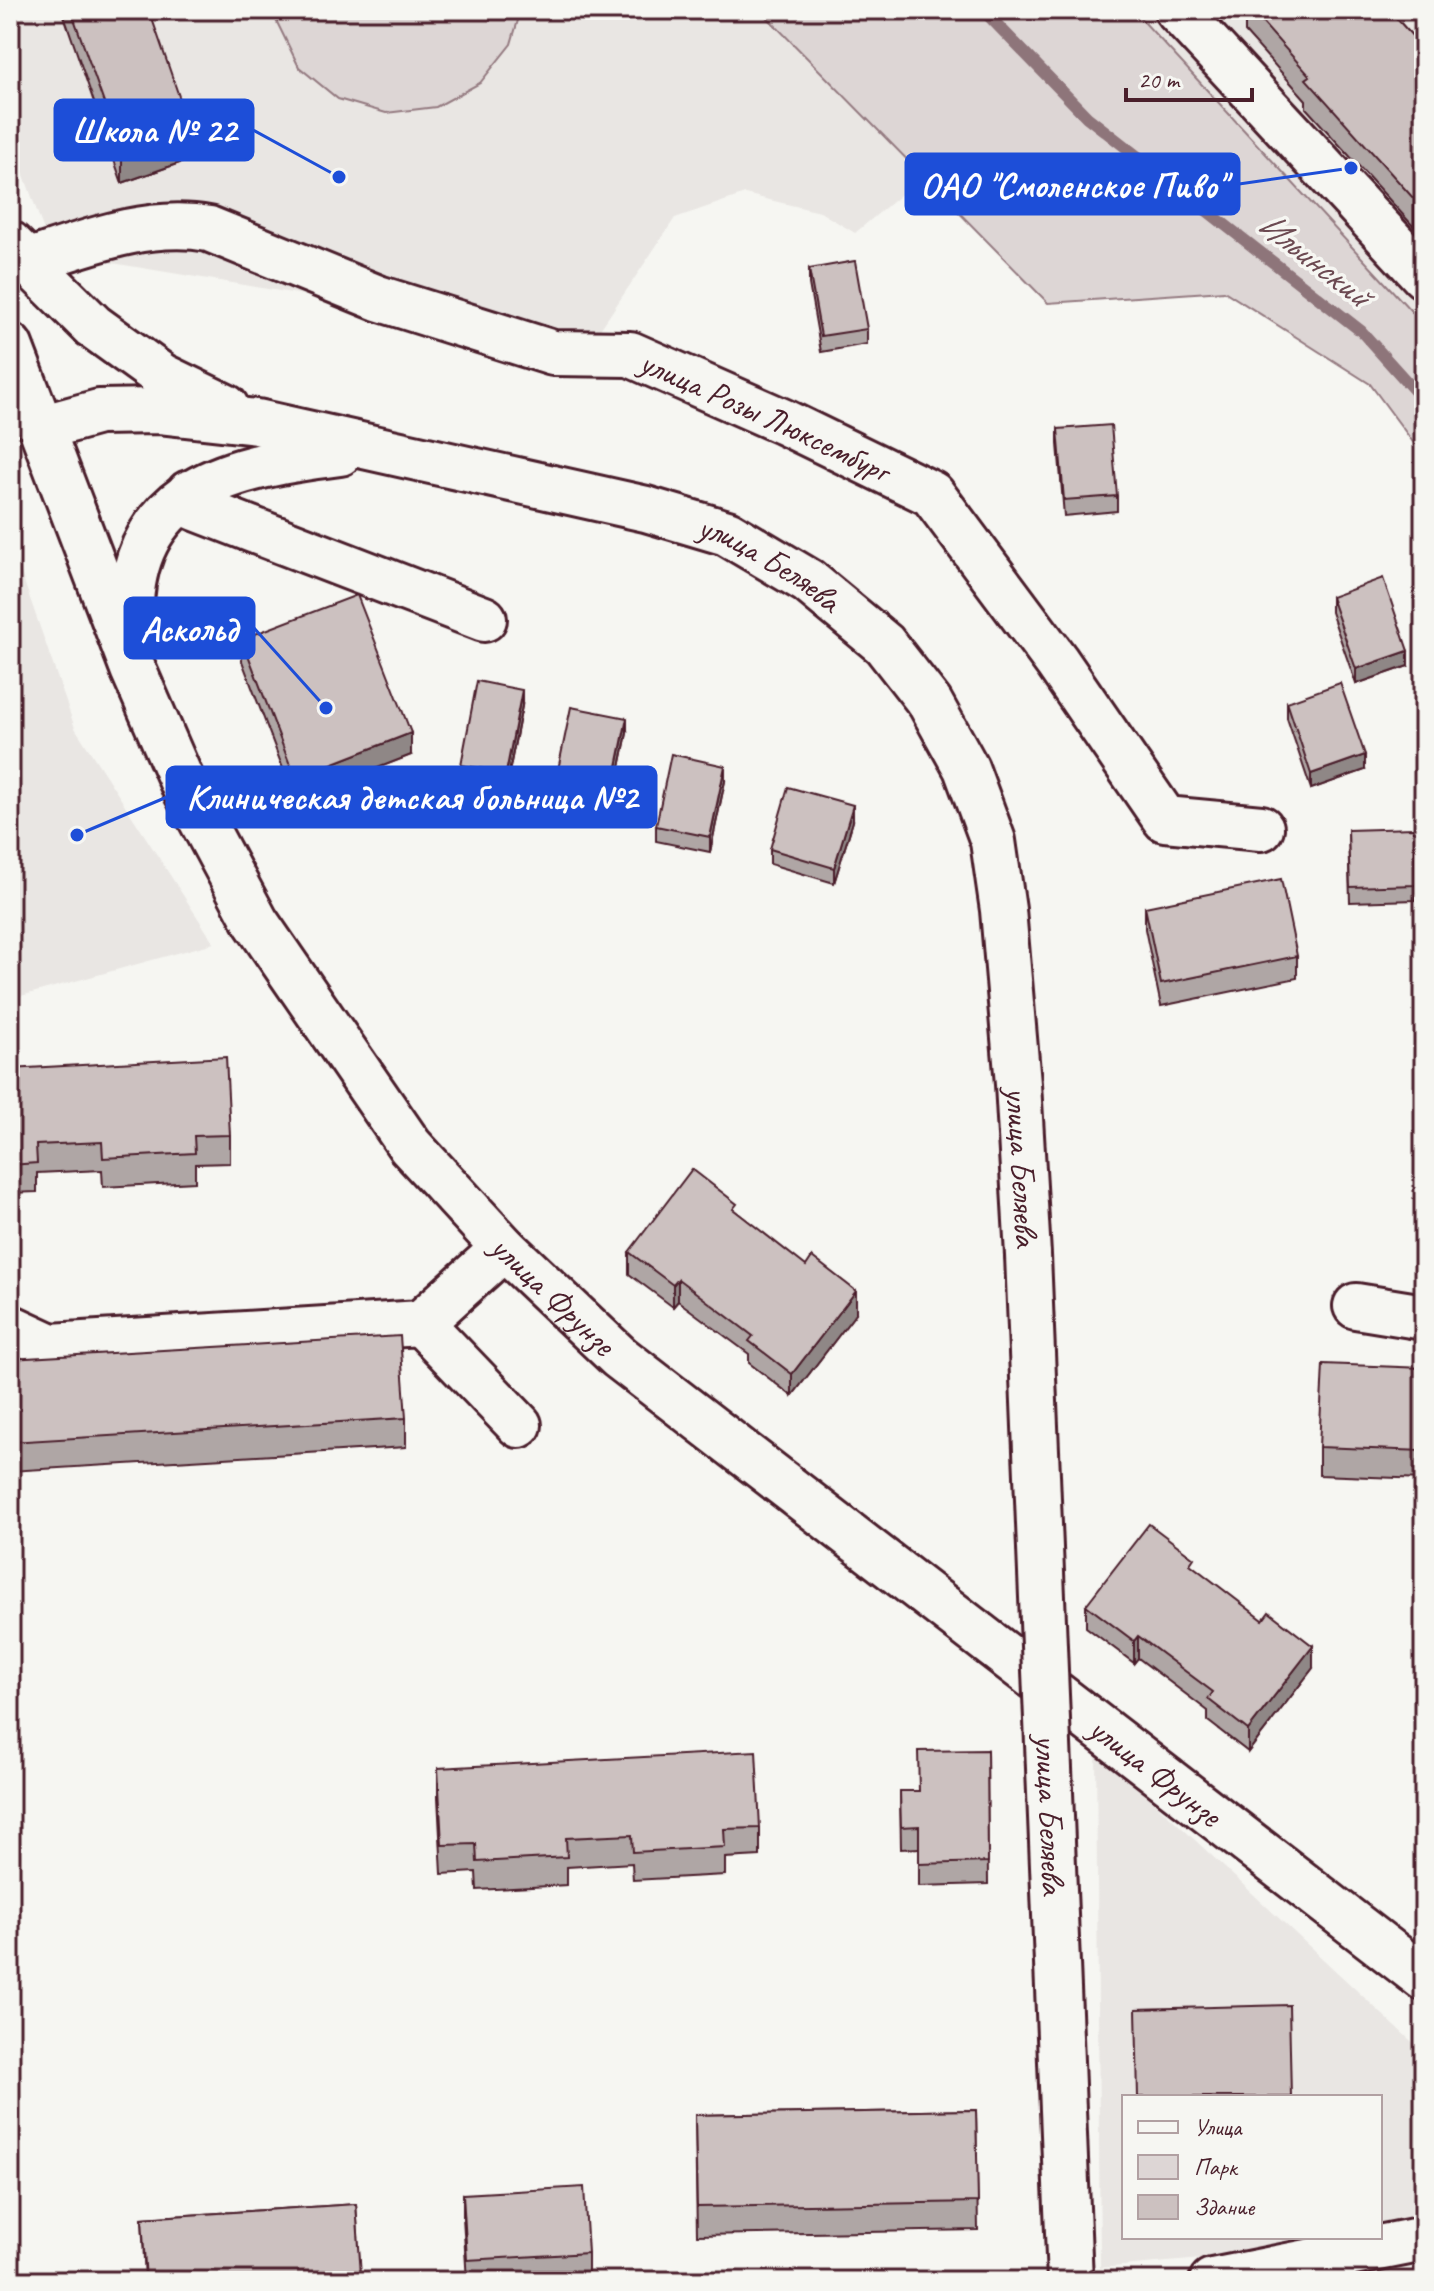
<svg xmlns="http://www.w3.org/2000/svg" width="1434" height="2291" font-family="Caveat,sans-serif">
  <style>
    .built { fill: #e9e6e3 }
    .green { fill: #ddd6d5; stroke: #947a80; stroke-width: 2 }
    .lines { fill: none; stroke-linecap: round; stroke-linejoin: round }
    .stream { stroke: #8e747a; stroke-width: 12 }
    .minor-casing { stroke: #4a1f2b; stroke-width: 50 }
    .major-casing { stroke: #4a1f2b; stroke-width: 50 }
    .minor { stroke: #f6f6f2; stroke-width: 44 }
    .major { stroke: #f6f6f2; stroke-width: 44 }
    .major-bridge-casing { stroke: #4a1f2b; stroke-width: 50; stroke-linecap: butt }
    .major-bridge { stroke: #f6f6f2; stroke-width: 44 }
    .wall { fill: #afa6a5; stroke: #4a1f2b; stroke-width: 2 }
    .shaded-wall { fill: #8f8786; stroke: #4a1f2b; stroke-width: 2 }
    .building { fill: #ccc1c0; stroke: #4a1f2b; stroke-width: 2 }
    .labels { text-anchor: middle; stroke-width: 7; stroke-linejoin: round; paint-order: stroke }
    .street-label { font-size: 34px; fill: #4a1f2b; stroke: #f6f6f2 }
    .water-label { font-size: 36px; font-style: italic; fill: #6c4a52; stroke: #f6f6f2 }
    .leader { fill: none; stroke: #1d4ed8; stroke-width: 3 }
    .callout-dot { fill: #1d4ed8; stroke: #f6f6f2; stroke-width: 3 }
    .callout { fill: #1d4ed8; stroke: #1d4ed8; stroke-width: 3 }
    .callout-label { font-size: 36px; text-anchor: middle; font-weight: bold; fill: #fff }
  </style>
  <rect width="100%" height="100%" fill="#f6f6f2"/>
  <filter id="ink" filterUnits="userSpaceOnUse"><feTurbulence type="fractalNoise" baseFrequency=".0125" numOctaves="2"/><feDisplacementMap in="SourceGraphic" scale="16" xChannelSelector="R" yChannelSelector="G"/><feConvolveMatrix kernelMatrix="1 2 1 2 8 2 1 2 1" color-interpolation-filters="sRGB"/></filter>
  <g filter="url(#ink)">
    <!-- built -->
    <g class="built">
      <path d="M10,10H760L923,176L855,233L820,212L745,194L675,218L591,343L52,253L10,136Z"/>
      <path d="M1133,10H1424V325Z"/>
      <path d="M10,541L75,728L214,943L10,999Z"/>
      <path d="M1096,1748L1424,2053V2219L1380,2235V2097H1124V2237H1373L1348,2246L1100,2268Z"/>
    </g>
    <!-- green -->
    <g class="green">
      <path d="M271,10H521L511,44L480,83L436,107L386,113L338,99L299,67Z"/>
      <path d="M760,10H1133L1424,325V457L1370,384L1224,291L1048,303Z"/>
    </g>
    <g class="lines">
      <!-- stream -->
      <path class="stream" d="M983,10L1087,117L1361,331L1424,401"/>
      <!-- minor casing -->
      <g class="minor-casing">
        <g id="minor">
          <path d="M1177,10L1424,276"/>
          <path id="s1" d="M27,262C85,243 147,218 209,229L378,298L553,353L630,354L784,422L932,494L1057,662L1165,819L1261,828"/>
          <path d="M189,493L196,508L484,619"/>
          <path d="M1356,1306L1424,1317"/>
          <path d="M421,1323L519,1425"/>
          <path d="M10,1327L51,1346L421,1323L504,1248"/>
        </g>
      </g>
      <!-- major casing -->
      <g class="major-casing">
        <g id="major">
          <path d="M10,244L93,326L162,376L226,407"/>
          <path id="s2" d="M10,346L133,669L187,793L256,922L410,1146L504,1248L619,1357L1424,1978"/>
          <path id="s3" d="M44,427L99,412L158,411L257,422L646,509L727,533L808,581L884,644L930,703L966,768L993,841L1003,910L1018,1084L1028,1255"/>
          <path d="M131,639C121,492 219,468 340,453"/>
          <path d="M1212,2281L1424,2239"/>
        </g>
      </g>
      <!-- minor -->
      <use href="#minor" class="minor"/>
      <!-- major -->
      <use href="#major" class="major"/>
      <!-- major-bridge casing -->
      <g class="major-bridge-casing">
        <g id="major-bridge">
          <path id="s4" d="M1028,1255L1070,2281"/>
        </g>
      </g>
      <!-- major-bridge -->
      <use href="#major-bridge" class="major-bridge"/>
    </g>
    <!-- wall -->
    <g class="wall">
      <path d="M62,10H149L191,159L122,183Z"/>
      <path d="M1233,10H1389L1424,49L1414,227L1306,108V100L1245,32V23Z"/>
      <path d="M809,269L867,329V344L821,352L809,284Z"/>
      <path d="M1058,429L1117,496V511L1064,516L1058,444Z"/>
      <path d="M1331,597L1408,666L1356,684L1331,612Z"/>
      <path d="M242,639L411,755L295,800L242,661Z"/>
      <path d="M1287,702L1365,770L1311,789L1287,718Z"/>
      <path d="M522,706L506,788L461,780V765Z"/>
      <path d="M627,733L609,821L553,809V794Z"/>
      <path d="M725,781L710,852L656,841V826Z"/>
      <path d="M853,821L834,883L770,864V849Z"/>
      <path d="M1348,830L1416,885V900L1350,902Z"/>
      <path d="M1145,907L1297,956V978L1161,1006L1145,929Z"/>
      <path d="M10,1069L230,1135V1163L195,1164V1182L103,1187L102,1170L37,1173V1192L10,1193Z"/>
      <path d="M737,1213L856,1313L792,1396L749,1363V1354L678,1301L673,1307L629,1274V1252Z"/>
      <path d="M10,1359L406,1418V1447L10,1471Z"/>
      <path d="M1424,1368V1479L1319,1475V1447Z"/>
      <path d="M1194,1568L1313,1668L1248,1752L1208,1721V1711L1138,1658L1134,1663L1086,1627V1605Z"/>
      <path d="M987,1750L988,1884L919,1886V1848L901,1849L900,1791H918Z"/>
      <path d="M438,1768L760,1828V1856L725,1858V1875L633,1880L632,1863L567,1867V1885L477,1890L476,1872L442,1874L438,1797Z"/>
      <path d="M976,2110L978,2230L697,2235L695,2115Z"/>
      <path d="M463,2194L588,2253V2275L490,2281H467L463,2217Z"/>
      <path d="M356,2204L361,2281H145L142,2218Z"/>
    </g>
    <!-- shaded-wall -->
    <g class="shaded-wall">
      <path d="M191,131V159L122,183V154Z"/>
      <path d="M1424,189V218L1414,227V199Z"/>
      <path d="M1408,651V666L1356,684V669Z"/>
      <path d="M522,690V706L506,788V773Z"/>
      <path d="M627,718V733L609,821V805Z"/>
      <path d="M411,733V755L295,800V778Z"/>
      <path d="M1365,755V770L1311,789V774Z"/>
      <path d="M725,766V781L710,852V837Z"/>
      <path d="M853,805V821L834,883V868Z"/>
      <path d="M678,1279V1301L673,1307V1285Z"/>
      <path d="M856,1291V1313L792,1396V1374Z"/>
      <path d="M1138,1636V1658L1134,1663V1641Z"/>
      <path d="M1313,1646V1668L1248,1752V1730Z"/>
    </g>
    <!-- building -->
    <g class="building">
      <path d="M71,10H149L191,131L122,154Z"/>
      <path d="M1251,10H1389L1424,49V189L1414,199L1306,79L1310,76Z"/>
      <path d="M855,261L867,329L821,336L809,269Z"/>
      <path d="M1111,425L1117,496L1064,500L1058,429Z"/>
      <path d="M1383,578L1408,651L1356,669L1331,597Z"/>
      <path d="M357,595L411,733L295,778L242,639Z"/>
      <path d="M477,681L522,690L506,773L461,765Z"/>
      <path d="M1340,683L1365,755L1311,774L1287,702Z"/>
      <path d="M571,707L627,718L609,805L553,794Z"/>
      <path d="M671,754L725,766L710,837L656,826Z"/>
      <path d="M788,787L853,805L834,868L770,849Z"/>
      <path d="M1414,828L1416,885L1350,887L1348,830Z"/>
      <path d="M1281,879L1297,956L1161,984L1145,907Z"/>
      <path d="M226,1057L230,1135L194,1136L195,1153L103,1158L102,1142L36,1145L37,1163L10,1165V1069Z"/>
      <path d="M692,1169L737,1204L733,1209L806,1266L812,1257L856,1291L792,1374L749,1341L753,1336L678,1279L673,1285L629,1252Z"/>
      <path d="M400,1336L406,1418L10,1442V1359Z"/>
      <path d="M1323,1364L1424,1368V1451L1319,1447Z"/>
      <path d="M1149,1524L1194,1558L1190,1564L1263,1620L1269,1612L1313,1646L1248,1730L1208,1699L1213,1692L1138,1636L1134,1641L1086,1605Z"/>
      <path d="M987,1750L988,1862L919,1864V1826L901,1827L900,1791H919L918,1751Z"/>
      <path d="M756,1751L760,1828L724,1829L725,1847L633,1852L632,1835L566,1838L567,1857L477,1862L476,1844L442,1845L438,1768Z"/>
      <path d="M1289,2005L1291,2097H1138L1136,2009Z"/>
      <path d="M976,2110L978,2202L697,2207L695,2115Z"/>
      <path d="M584,2187L588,2253L467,2260L463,2194Z"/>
      <path d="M356,2204L361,2275L275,2281H146L142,2218Z"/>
    </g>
  </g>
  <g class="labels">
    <!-- street labels -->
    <g class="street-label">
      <text dy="12" stroke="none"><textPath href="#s1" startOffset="778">улица Розы Люксембург</textPath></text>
      <text dy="12" stroke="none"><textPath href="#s3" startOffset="750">улица Беляева</textPath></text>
      <text dy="12" stroke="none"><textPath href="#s3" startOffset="1446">улица Беляева</textPath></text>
      <text dy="12" stroke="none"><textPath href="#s2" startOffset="1106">улица Фрунзе</textPath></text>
      <text dy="12" stroke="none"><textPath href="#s2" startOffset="1874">улица Фрунзе</textPath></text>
      <text dy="12" stroke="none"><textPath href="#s4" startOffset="560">улица Беляева</textPath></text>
    </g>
    <!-- water labels -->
    <g class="water-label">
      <text transform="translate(1315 258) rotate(38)" y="13">Ильинский</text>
    </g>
  </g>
  <!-- callouts -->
  <path class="leader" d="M339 177L253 130M1351 168L1239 184M326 708L254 628M77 835L167 797"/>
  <g class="callout-dot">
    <circle cx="339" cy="177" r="8"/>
    <circle cx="1351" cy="168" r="8"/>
    <circle cx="326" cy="708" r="8"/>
    <circle cx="77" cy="835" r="8"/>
  </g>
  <g class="callout">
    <rect x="55" y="100" width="198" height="60" rx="8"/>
    <rect x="906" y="154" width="333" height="60" rx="8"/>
    <rect x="125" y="598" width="129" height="60" rx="8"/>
    <rect x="167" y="767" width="489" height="60" rx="8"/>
  </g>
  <g class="callout-label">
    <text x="154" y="142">Школа № 22</text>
    <text x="1073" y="197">ОАО "Смоленское Пиво"</text>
    <text x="189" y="641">Аскольд</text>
    <text x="412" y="809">Клиническая детская больница №2</text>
  </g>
  <!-- margin -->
  <rect width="1434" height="2291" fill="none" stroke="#f6f6f2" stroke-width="40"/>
  <rect x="20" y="20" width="1394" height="2251" fill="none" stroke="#4a1f2b" stroke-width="3" filter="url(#ink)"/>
  <!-- legend -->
  <rect x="1122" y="2095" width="260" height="144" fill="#f6f6f2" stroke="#b1a0a2" stroke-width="2"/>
  <rect x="1138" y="2121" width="40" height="12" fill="#f6f6f2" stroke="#b1a0a2" stroke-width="2"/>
  <text x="1194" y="2135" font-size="24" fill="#4a1f2b">Улица</text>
  <rect x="1138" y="2155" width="40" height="24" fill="#ddd6d5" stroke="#b1a0a2" stroke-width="2"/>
  <text x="1194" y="2175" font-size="24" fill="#4a1f2b">Парк</text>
  <rect x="1138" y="2195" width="40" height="24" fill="#ccc1c0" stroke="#b1a0a2" stroke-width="2"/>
  <text x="1194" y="2215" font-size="24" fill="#4a1f2b">Здание</text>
  <!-- scale -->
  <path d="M1126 88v12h126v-12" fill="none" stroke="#4a1f2b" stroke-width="4"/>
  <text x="1138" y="88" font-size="24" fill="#4a1f2b" stroke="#f6f6f2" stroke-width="6" paint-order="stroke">20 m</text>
</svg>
